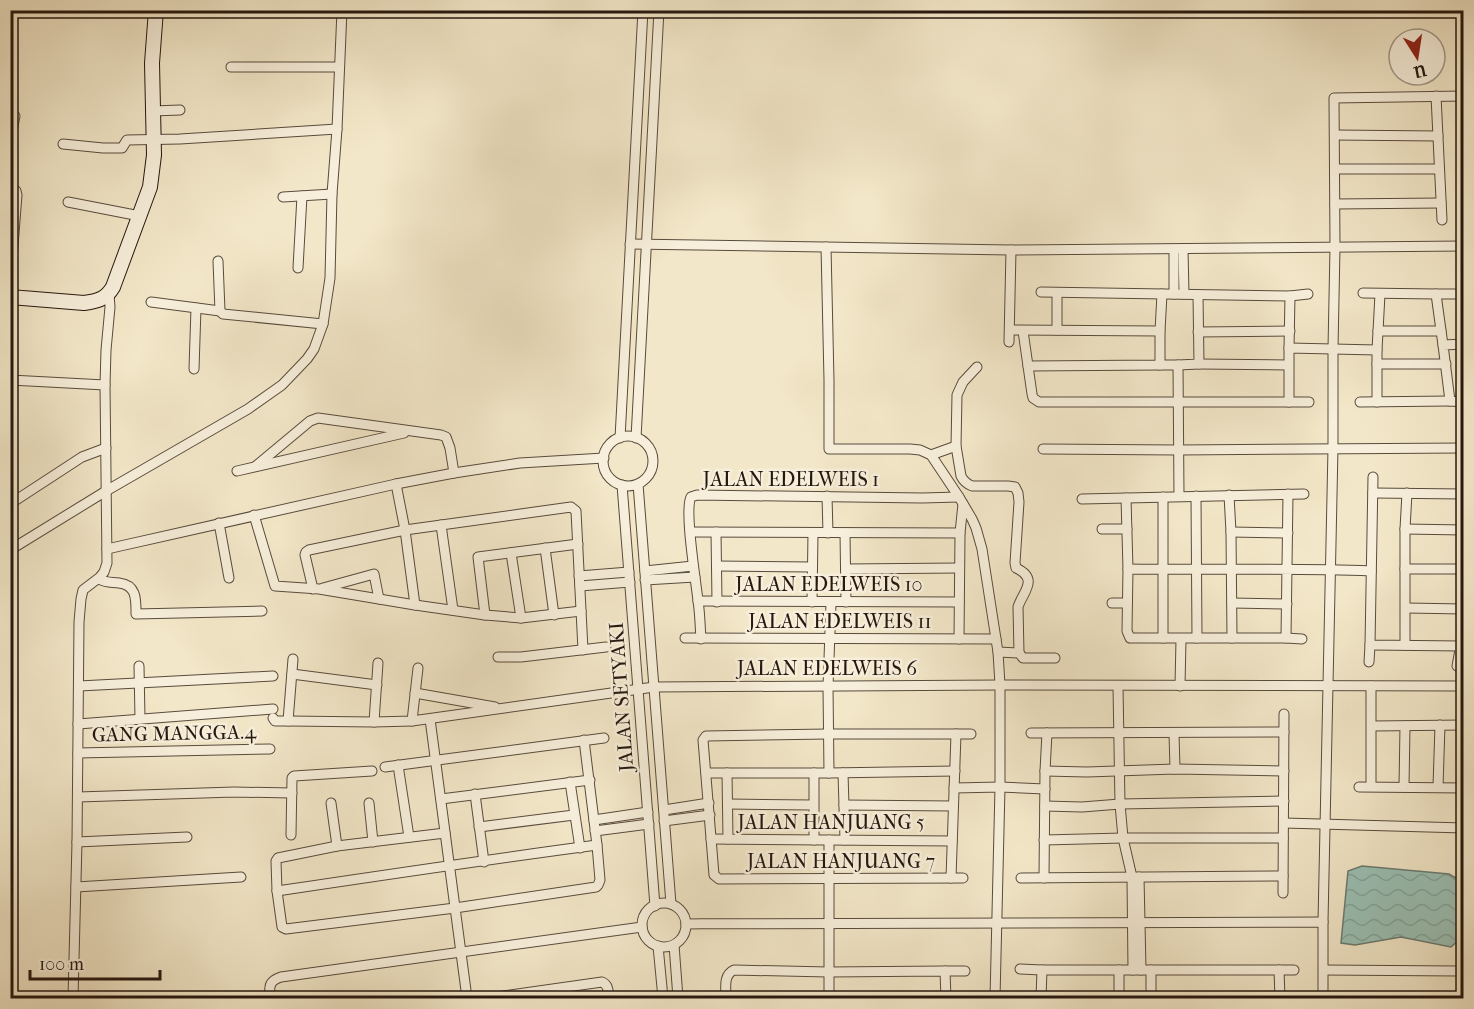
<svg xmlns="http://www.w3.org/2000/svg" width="1474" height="1009" font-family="'IM FELL French Canon',serif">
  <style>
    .water { fill: url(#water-waves); stroke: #6c7c72; stroke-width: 1.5 }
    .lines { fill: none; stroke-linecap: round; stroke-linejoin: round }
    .street-casing { stroke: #594b3d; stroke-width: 11 }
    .secondary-casing { stroke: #26170f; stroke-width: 16 }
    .street { stroke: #f7efdb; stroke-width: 9 }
    .secondary { stroke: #f7efdb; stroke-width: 14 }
    .labels { text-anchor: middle; stroke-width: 5; stroke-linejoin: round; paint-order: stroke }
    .street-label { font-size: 20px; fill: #26170f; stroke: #f7efdb }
  </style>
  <defs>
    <pattern id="water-waves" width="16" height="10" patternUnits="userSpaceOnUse" patternTransform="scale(1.5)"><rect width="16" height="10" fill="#9bc0b4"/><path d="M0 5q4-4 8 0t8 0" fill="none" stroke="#85a49a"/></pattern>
  </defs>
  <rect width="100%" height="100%" fill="#f2e7c8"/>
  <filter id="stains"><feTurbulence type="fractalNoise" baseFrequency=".00333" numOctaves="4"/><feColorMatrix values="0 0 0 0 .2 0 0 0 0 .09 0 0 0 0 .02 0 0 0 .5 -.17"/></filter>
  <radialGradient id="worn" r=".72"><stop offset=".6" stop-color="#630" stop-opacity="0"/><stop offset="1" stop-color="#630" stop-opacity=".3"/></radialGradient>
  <!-- water -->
  <path class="water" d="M1362,866L1449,874L1463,882L1464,929L1462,937L1451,947L1401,937L1355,945L1341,943L1348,871Z"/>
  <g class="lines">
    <!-- street casing -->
    <g class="street-casing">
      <g id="street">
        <path d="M137,10L156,13"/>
        <path d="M231,67H339"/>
        <path d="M1436,96L1442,220"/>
        <path d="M153,111L180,110"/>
        <path d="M1335,135L1438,136"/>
        <path d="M10,141L15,116"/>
        <path d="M63,144L103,148H122L127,140L180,139L337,129"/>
        <path d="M1335,169H1439"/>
        <path d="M10,186L16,191L17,195L10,284"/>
        <path d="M283,197L332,194"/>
        <path d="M68,202L140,216"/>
        <path d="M1335,204L1441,203"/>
        <path d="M630,244L1011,250L1464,246"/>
        <path d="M826,247L829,380V449H910L920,450L931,455L959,497L972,519L976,528L982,549L998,652L1000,685V787L995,998"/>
        <path d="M1183,249L1184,294"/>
        <path d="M1174,250V294"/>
        <path d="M218,261L220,311L223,314L323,324"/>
        <path d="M298,268L302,196"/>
        <path d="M1041,292L1290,296L1308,294"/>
        <path d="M1363,293L1436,294"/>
        <path d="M151,302L220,311"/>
        <path d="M1010,330L1160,331V365L1028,366"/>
        <path d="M1057,330V293"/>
        <path d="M1023,331L1032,394L1033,398L1039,402H1289V348L1377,350"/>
        <path d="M1160,331L1162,294"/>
        <path d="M1378,331H1441"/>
        <path d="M1198,332L1290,331"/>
        <path d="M1009,342L1011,250"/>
        <path d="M1464,344L1443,345L1450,401L1464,402"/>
        <path d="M1443,345L1436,294H1455"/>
        <path d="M1289,348L1290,296"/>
        <path d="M1199,364L1288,365"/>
        <path d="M1377,364H1446"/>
        <path d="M1160,365H1178L1179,496"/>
        <path d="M1178,365L1199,364L1198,295"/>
        <path d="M977,367L963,382L957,395L956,446L961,476C964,482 967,484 972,486H1008L1015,487L1018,493L1019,502L1015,563L1016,568C1040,579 1022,593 1018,607L1019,653"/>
        <path d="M194,369L196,308"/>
        <path d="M10,380L105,385"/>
        <path d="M1289,402H1309"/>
        <path d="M1360,402L1450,401"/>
        <path d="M1377,402V350L1380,294"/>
        <circle cx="628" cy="461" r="25"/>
        <path d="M620,438L643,10"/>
        <path d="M636,438L659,10"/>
        <path d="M1043,449L1178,450L1464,448"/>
        <path d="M931,455L956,446"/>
        <path d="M256,466L310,421L318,418L441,435L446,437L450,448L454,473"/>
        <path d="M237,471L404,433"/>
        <path d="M1373,477L1370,645L1461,646"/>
        <path d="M396,484L405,530L415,605"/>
        <path d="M638,484L671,904"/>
        <path d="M622,485L655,906"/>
        <path d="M1373,493L1464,494"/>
        <path d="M1288,494L1286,638H1130L1127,631L1128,569C1209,570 1290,568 1371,571"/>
        <path d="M1229,495L1231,532L1232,638"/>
        <path d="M827,496L828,533"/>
        <path d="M1196,496L1197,638"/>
        <path d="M1126,498L1128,569"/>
        <path d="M1082,499L1304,494"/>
        <path d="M10,504L82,457L106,448"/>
        <path d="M254,515L275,586L319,589L415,605L485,615L521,618L581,611"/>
        <path d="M219,523L229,578"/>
        <path d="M441,525L453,610"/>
        <path d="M1102,529H1127"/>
        <path d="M1405,529L1464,530"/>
        <path d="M691,532L960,533"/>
        <path d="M716,532L717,602"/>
        <path d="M1231,532L1288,533"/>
        <path d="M845,533L846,602"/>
        <path d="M545,548L554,615"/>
        <path d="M107,549L396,484L454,473L520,463L604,458"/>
        <path d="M10,550L106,491L248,409L282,385L307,359L314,349L323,324L330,278L332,194L337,129L342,10"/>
        <path d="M511,553L521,618"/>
        <path d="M717,566L812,567"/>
        <path d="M846,569L959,568"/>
        <path d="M1405,569H1464"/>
        <path d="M645,571L693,566"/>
        <path d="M579,576L629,572"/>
        <path d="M99,579C106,583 111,582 119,583C137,585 136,600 136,614L262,611"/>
        <path d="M645,580L695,577"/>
        <path d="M580,586L630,582"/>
        <path d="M323,588L374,574L379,599"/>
        <path d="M313,589L305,555L306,552L309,550L405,530L571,507L576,511L583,650"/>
        <path d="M698,601L959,602"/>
        <path d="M812,602L813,533"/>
        <path d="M1112,603H1127"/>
        <path d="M1232,603L1287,604"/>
        <path d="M1406,608L1464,609"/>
        <path d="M485,615L478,557L578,544"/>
        <path d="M685,638L996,639"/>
        <path d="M1163,638V497"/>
        <path d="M1286,638L1302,639"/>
        <path d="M701,639C700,626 700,613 698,601C696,581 684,510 691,497L697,495L922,498L959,497"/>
        <path d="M959,639L960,533L963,504"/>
        <path d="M1405,645V529L1407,493"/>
        <path d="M998,652L1019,653L1023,658H1055"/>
        <path d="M498,657H521L606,647"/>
        <path d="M1369,662L1370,645"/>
        <path d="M139,666L140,719"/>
        <path d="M1457,666L1464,628"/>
        <path d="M292,674L377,685"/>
        <path d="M79,686L273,676"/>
        <path d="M1118,686L1120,804L1123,838L1132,877L1133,970"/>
        <path d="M1180,686L1181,639"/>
        <path d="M415,693L495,707"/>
        <path d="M273,718L275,721H288L374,722L412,721L654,687L1000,685L1464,686"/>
        <path d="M430,719L467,998"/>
        <path d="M288,721L293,659"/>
        <path d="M412,721L418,668"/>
        <path d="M374,722L378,663"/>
        <path d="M78,724L273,709"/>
        <path d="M1372,726L1464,725"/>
        <path d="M1031,733L1284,732"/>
        <path d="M1174,733L1175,769"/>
        <path d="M78,753L270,749"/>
        <path d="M398,765L409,837"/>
        <path d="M385,767L604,738"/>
        <path d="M1045,771L1087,772L1175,769L1284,771"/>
        <path d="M706,773H829L955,771"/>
        <path d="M727,773L728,839"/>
        <path d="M814,773V840"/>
        <path d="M829,773L828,687L831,603"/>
        <path d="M843,773L845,840"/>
        <path d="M570,782L580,848"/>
        <path d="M1371,786V686"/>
        <path d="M1359,787L1464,788"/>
        <path d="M1404,787L1405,726"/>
        <path d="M1438,787L1440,725"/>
        <path d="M954,788L1000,787L1045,789"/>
        <path d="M475,794L484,862"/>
        <path d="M78,797L234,792L292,793"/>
        <path d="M441,799L590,780"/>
        <path d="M331,803L337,846"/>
        <path d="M369,803L373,842"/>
        <path d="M728,804L813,805"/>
        <path d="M844,805L953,806"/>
        <path d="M1045,806L1082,807L1120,804L1284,801"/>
        <path d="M664,810L709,803"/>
        <path d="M594,820L648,812"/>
        <path d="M664,821L710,815"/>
        <path d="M1284,823L1464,828"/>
        <path d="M479,827L574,815"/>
        <path d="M595,831L649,824"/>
        <path d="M445,833L337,846L278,858L276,861L277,891L282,927L286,929L455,908L596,887L598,885L600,880L597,845L584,740"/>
        <path d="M291,835L292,778L294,776L372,771"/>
        <path d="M711,839L952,841"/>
        <path d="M1044,840L1123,838H1283"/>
        <path d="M77,842L187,837"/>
        <path d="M1139,877L1141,970"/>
        <path d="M951,878L956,734"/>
        <path d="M963,878L719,879L714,875L703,740L706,736L828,734H971"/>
        <path d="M1021,878L1283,876"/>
        <path d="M1044,878L1045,771L1047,733"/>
        <path d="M76,887L241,877"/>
        <path d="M277,891C384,875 491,859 597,845"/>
        <path d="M1283,893L1284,714"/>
        <circle cx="664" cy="925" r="22"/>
        <path d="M1323,922L1333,448V349L1335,247L1334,98L1464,96"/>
        <path d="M686,924C898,922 1110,923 1323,922V998"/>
        <path d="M674,945L678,998"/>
        <path d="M658,946L663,998"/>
        <path d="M1020,969L1042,970"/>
        <path d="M1279,970H1294"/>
        <path d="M1324,970L1458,971"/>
        <path d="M945,971H965"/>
        <path d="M73,998L77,842L79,622L81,599L83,590L100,577L104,572L107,563L105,385L106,350L110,307L109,294"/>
        <path d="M270,998C269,986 269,981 281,977L642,927"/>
        <path d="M489,998L602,982C609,985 608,992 609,998"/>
        <path d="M726,998C726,988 723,975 734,970L828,972L945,971L946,998"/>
        <path d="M829,998V840"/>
        <path d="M1041,998L1042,970H1279L1280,998"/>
        <path d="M1119,998V970"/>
        <path d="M1151,998V970"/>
      </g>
    </g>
    <!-- secondary casing -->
    <g class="secondary-casing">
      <path id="secondary" d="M10,297L84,303C98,301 106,299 113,287L150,187L154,155L152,63L156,10"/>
    </g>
    <!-- street -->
    <use href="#street" class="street"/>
    <!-- secondary -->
    <use href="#secondary" class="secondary"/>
  </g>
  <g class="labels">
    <!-- street labels -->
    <g class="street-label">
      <text x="791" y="486">JALAN EDELWEIS 1</text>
      <text x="829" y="591">JALAN EDELWEIS 10</text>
      <text x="840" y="628">JALAN EDELWEIS 11</text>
      <text x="827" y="675">JALAN EDELWEIS 6</text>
      <text transform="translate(621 697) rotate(-94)" y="7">JALAN SETYAKI</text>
      <text transform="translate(174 733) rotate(-1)" y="7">GANG MANGGA.4</text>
      <text x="831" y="829">JALAN HANJUANG 5</text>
      <text x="841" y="868">JALAN HANJUANG 7</text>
    </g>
  </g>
  <!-- margin -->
  <rect width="1474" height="1009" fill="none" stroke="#f2e7c8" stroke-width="36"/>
  <rect x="12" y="12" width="1450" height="985" fill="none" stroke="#26170f" stroke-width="3"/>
  <rect x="18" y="18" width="1438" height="973" fill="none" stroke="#26170f" stroke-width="1.5"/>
  <!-- north arrow -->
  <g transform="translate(1417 57) rotate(168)"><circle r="28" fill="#f7efdb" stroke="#a39989" stroke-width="1.5"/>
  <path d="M0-4.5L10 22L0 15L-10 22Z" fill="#8f2418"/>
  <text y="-9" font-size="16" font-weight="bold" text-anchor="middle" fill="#26170f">U</text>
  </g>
  <!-- scale -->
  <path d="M30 970v9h130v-9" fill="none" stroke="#26170f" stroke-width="3"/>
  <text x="39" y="970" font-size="18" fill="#26170f" stroke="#f7efdb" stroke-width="4.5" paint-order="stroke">100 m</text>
  <rect width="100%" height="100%" filter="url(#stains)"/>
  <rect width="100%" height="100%" fill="url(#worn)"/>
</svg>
